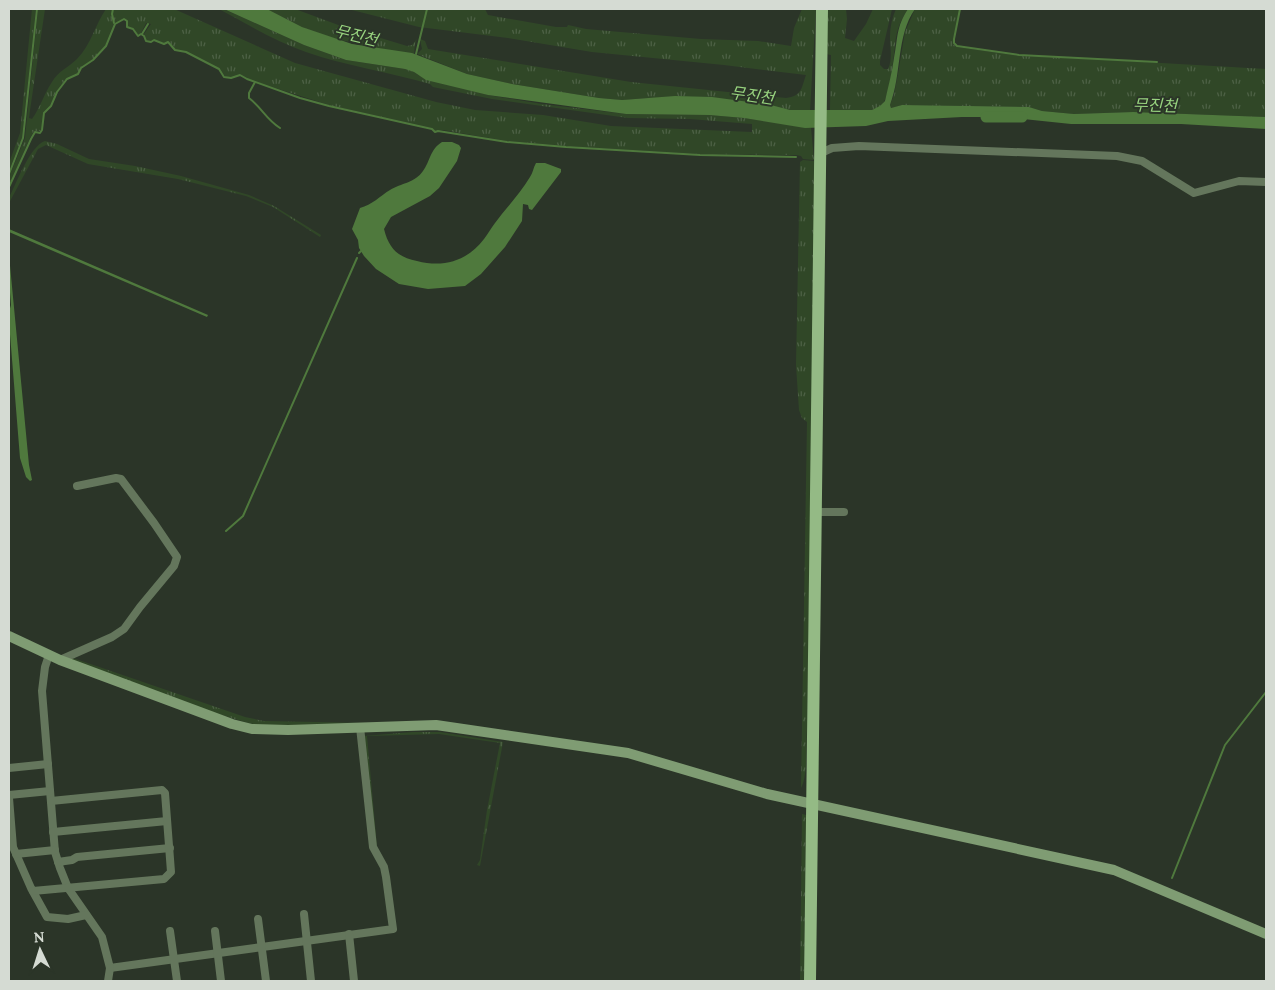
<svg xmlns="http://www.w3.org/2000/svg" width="1275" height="990" font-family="Lora,'Noto Sans KR',serif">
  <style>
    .grass { fill: url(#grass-tufts) }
    .water { fill: #4f793d }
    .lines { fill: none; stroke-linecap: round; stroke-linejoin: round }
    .stream { stroke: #4f793d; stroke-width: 2 }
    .river { stroke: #4f793d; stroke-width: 11 }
    .minor { stroke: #64765c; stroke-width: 8 }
    .secondary { stroke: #7f9c73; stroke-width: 10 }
    .primary { stroke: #94ba85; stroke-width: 12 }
    .labels { text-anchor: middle; stroke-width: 4; stroke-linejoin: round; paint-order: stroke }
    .water-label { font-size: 16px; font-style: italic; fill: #98d47f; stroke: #2b3528 }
  </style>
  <defs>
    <pattern id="grass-tufts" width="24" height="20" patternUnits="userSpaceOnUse" patternTransform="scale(1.25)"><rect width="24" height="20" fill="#304727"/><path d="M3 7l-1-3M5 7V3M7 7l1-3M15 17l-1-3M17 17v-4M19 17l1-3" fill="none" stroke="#4d6145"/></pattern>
  </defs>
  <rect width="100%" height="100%" fill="#2b3528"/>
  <!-- grass -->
  <g class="grass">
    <path d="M32,9H36L35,17L22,138L9,171V163L20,133Z"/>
    <path d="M38,9H45L30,110L29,118L32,119C40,108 44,94 52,82C58,71 69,67 77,59C91,45 95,25 106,9H113L111,14L114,23L105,46L92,60L81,67L78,73L67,79L61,85L56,92L49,108L44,113L42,129L40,131H34L30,138L9,185V177L25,138Z"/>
    <path d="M114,9H174L295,63L436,102L475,110L543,115L611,126L752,132V124L690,119L628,118L492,99L433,87L430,84C389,72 346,66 306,52C276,42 247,24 219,9H224L304,45L346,60L405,69L414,72L418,75L488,95L542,104L626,114L709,115L744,118L811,128L814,160L803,159L801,156L796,155L700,154L566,146L507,141L443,130L435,131L432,128L329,105L247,79L240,74L230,78L225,76L220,69L187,52L176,50L169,42L164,43L154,39L151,41L146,40L144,34L151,24L146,23L141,33L139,36L133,28L127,27L126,19L115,23L112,15Z"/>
    <path d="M267,9H295L341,26L407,46L412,45L417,39C414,44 415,48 414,54L376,48L332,38L302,27Z"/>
    <path d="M348,9H485L488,15L556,27H567L568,25L586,29L701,39L758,41L791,46L794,28L802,9H816L810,110H790L752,103L649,98L622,100L599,98L512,84L467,74L417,54L422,49L420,39L425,41L428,49L631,82L786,98C802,96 801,89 806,75L724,65L592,52L508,38L419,27Z"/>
    <path d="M825,9H846L847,19L845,38L854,41L866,24L873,9H892L880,61V65L884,69H888C893,59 890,47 890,37C890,27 892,18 896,9H908C902,18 898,26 896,37C894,50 891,99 880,107C869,114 843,111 830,110L831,55L826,54Z"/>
    <path d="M915,9H960L953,39V44L957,47L1019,56L1109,60L1266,69V117L1133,112L1074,114L1042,111L1029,107L902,105L891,108L890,105L894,95L898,74L905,32Z"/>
    <path d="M45,141L57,144L89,159L135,166L181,176L249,195L274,206L321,235L320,237L273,207L246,196L178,179L88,164L46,145L38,149L9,203V198C16,184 30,146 45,141Z"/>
    <path d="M803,160L814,161L816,177L807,730C806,746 808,775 801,788L807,422L802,418L799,410L796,365L800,162Z"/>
    <path d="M73,658L245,717L264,721L370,723L265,726L248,723L209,711L72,660Z"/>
    <path d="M413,732H440L503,742L480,866L477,865L480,860L487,810L500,743L439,734L367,736L377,846L375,844L364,736Z"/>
    <path d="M802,814L806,815V821L804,981H800Z"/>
  </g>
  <!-- water -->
  <g class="water">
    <path d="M224,9H267L302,27L352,44L412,53L467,74L512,84L599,98L622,100L675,96L712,97L771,105L790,110H872L880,106L885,101C888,87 892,73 894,58C898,38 896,27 908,9H915C896,36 902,74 890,105L891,108L902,105L1029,107L1042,111L1074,114L1133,112L1266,117V129L1181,124H1071L1004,117H962L888,121L866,126L805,128L744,118L709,115L626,114L488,95L426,80L414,72L405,69L346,60L304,45Z"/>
    <path d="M442,142H452L459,145L461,148L457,161L439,188L430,196L391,217L384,229C389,249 398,257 417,261C444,268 467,261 484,239C488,234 491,228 495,223C506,208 520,194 530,177C533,173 533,168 536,163H545L561,169V172L532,210L529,209L528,205L523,204L522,221L505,247L481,274L465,286L428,289L399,284L376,269L364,256L359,248L358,240L352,229L360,208C372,205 380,196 390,190C401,183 415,183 423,171C430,162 430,149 442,142Z"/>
    <path d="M9,229L208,315L207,317L9,232Z"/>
    <path d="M9,255L29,465L32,480L30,481L26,477L20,458L9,322V312L11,305L9,280Z"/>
  </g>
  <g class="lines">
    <!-- stream -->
    <g class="stream">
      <path d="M113,9L112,14L114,23"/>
      <path d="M960,9L954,39V43L957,46L1019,55L1157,62"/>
      <path d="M142,34L148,24"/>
      <path d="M416,54L427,9"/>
      <path d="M255,82L249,93V98C262,108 266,119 280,128"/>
      <path d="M9,174L23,138L37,9"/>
      <path d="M9,187L31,139L35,132L40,133L42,130L44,113L51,106L57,92L67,79L78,74L81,68L93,60L106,46L115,24L124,19L127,21V27L133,29L138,36L141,34L144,36L146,41L151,42L154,40L164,44L168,42L175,50L186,52L219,69L224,77L231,78L240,75L247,79L300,98L329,106L432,129L435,132L438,131L507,142L566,147L700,155L796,157"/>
      <path d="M359,253L361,251"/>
      <path d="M226,531L243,516L357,258"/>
      <path d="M1172,878L1225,745L1266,692"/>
    </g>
    <!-- river -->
    <path class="river" d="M986,117H1022"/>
    <!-- minor -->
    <g class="minor">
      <path d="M821,153L832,148L859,146L1117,156L1142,161L1194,193L1239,181L1266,182"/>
      <path d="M816,512H844"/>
      <path d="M49,655L45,667L42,691L55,852L60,868L68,888L102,937L110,968L393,929L386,877L384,867L373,847L360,727"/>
      <path d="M60,660L112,637L124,629L140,607L174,566L177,557L154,523L121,479L116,478L77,486"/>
      <path d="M9,768L48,764"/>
      <path d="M9,795L50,791"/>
      <path d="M9,798L13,847L31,888L47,917L68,919L86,915"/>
      <path d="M53,832L167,821"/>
      <path d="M16,854L55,850"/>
      <path d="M58,862L72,860L77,857L170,848"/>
      <path d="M33,891L164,879L171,872L165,793L162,790L51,801"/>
      <path d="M304,914L311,981"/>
      <path d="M258,919L266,981"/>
      <path d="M170,931L177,981"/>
      <path d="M215,931L221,981"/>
      <path d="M349,934L354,981"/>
      <path d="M108,981L110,968"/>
    </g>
    <!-- secondary -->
    <path class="secondary" d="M9,636L60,660L232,724L252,729L288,730L436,725L628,753L767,794L1114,870L1266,934"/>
    <!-- primary -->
    <path class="primary" d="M810,981L822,9"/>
  </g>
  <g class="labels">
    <!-- water labels -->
    <g class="water-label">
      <text transform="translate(356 35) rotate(14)" y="6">무진천</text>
      <text transform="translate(752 95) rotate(8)" y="6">무진천</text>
      <text transform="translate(1155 105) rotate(1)" y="6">무진천</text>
    </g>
  </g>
  <!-- border -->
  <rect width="1275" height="990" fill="none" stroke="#d5dbd3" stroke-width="20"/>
  <!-- north arrow -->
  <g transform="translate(40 950) rotate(356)" stroke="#2b3528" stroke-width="4" paint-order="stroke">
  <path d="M0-4L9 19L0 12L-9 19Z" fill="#d5dbd3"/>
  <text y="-8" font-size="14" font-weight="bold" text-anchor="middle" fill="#d5dbd3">N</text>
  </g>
</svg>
